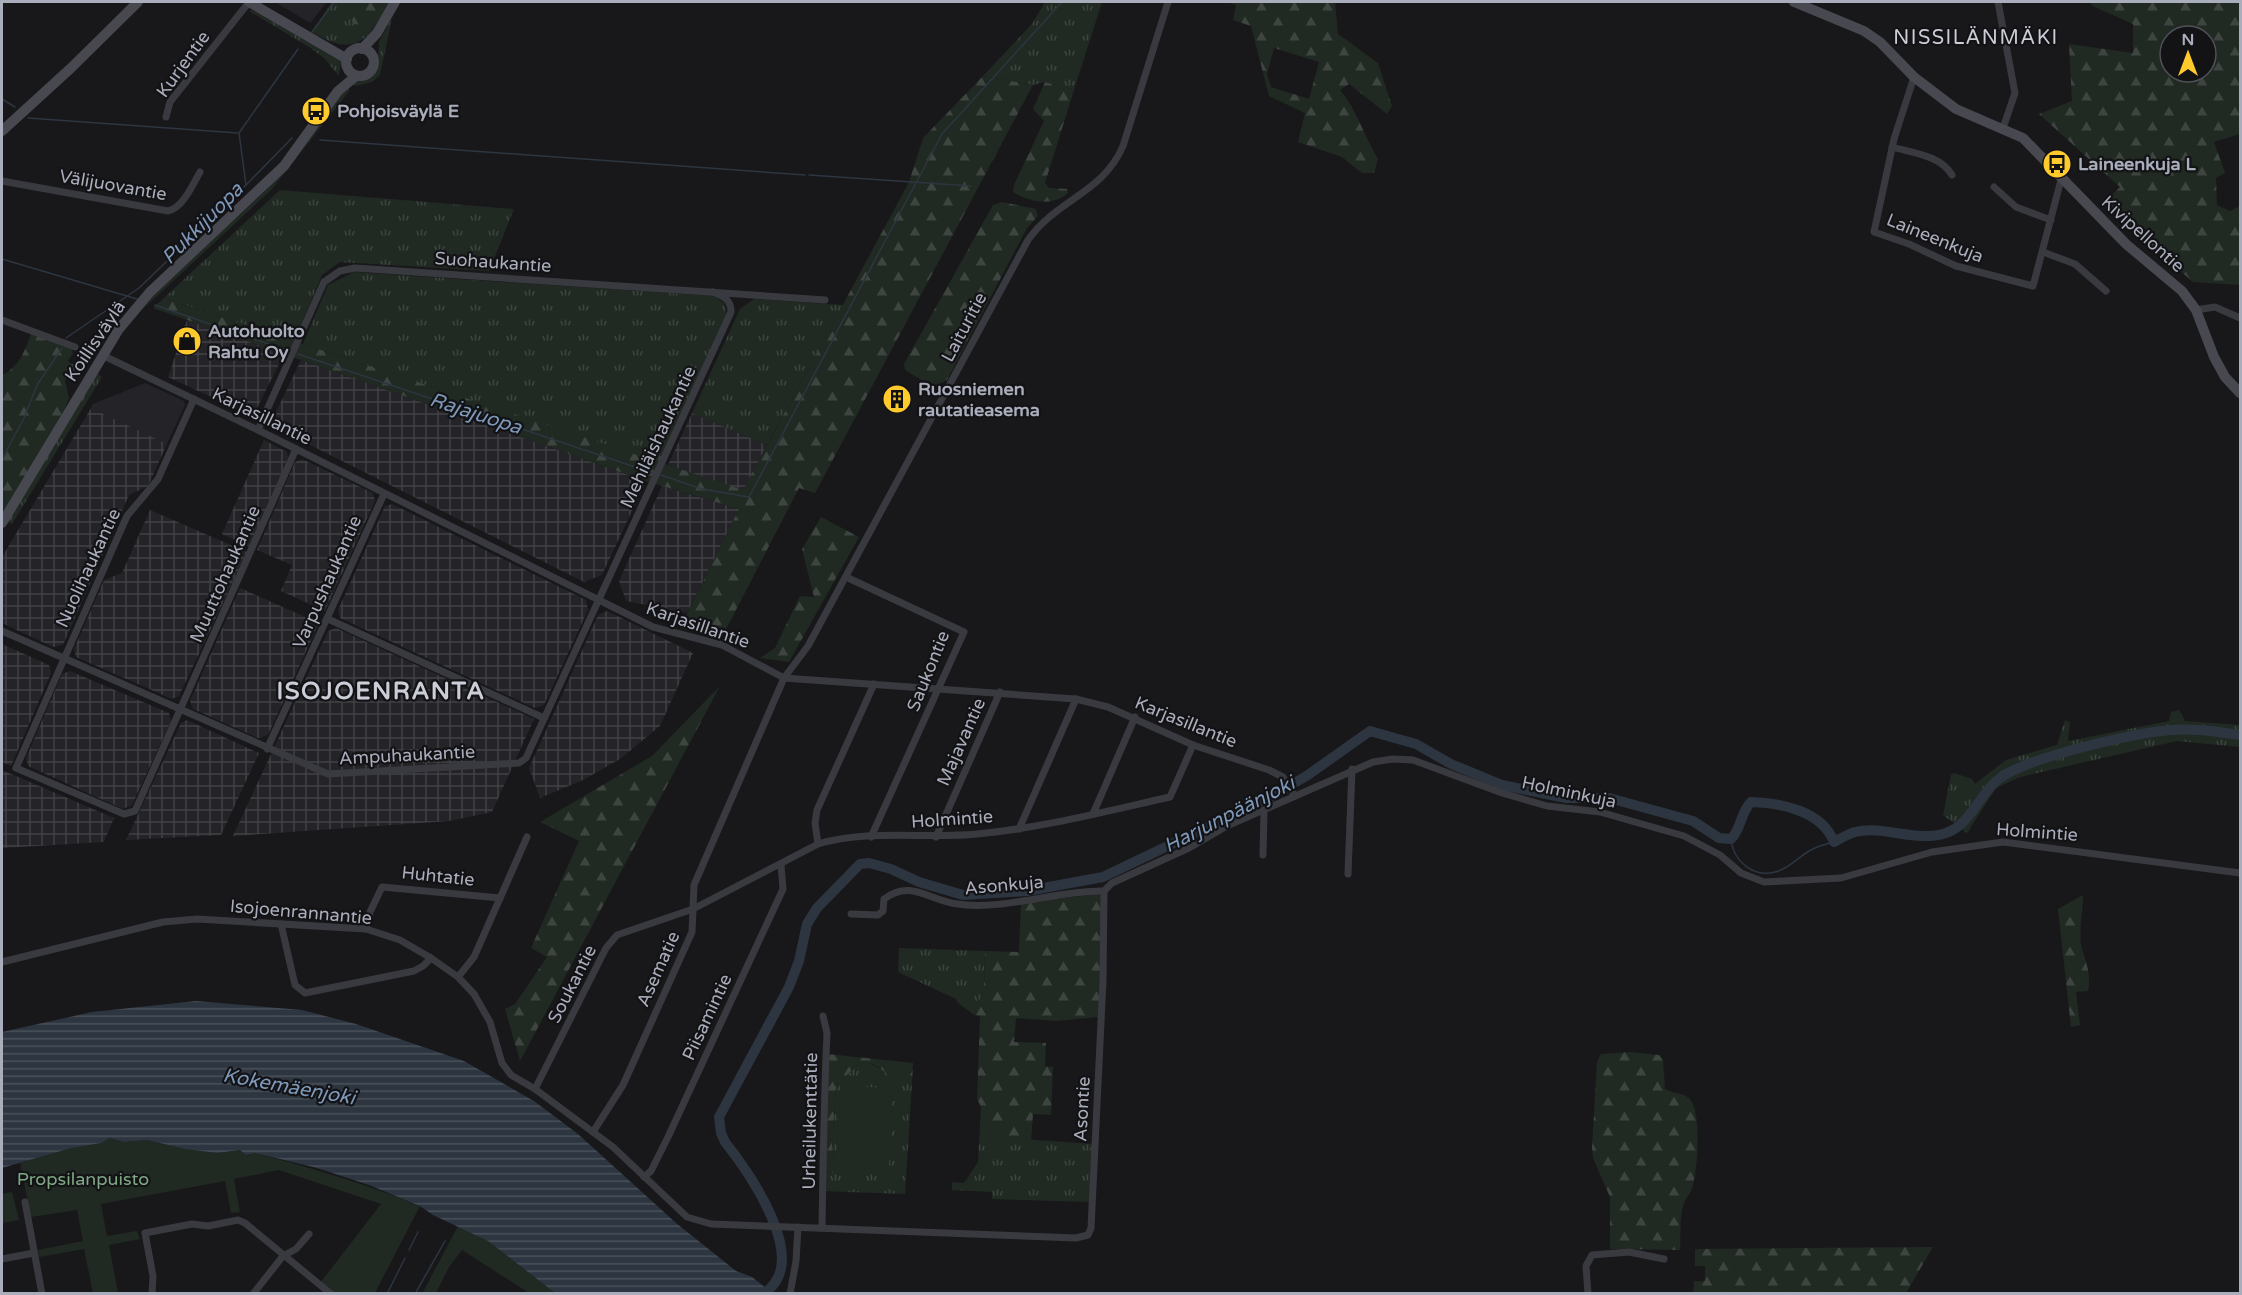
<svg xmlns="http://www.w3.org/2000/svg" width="2242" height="1295" font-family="'Varela Round',sans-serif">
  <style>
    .built { fill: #242428 }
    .industrial { fill: url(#industrial-grid) }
    .grass { fill: url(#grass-tufts) }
    .forest { fill: url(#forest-firs); fill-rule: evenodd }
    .green { fill: #202922 }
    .water { fill: url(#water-rules) }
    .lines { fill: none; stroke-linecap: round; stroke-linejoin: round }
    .stream { stroke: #2d3640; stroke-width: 1.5 }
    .river { stroke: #2d3640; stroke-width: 10 }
    .street { stroke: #393940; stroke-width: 7 }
    .secondary { stroke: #474850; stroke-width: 10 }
    .labels { text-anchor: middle; stroke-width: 4.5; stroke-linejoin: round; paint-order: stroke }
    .street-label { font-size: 18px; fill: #aaadbb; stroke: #131316 }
    .poi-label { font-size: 18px; font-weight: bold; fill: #aaadbb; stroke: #131316; text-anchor: start }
    .park-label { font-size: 18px; fill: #7fa885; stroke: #131316 }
    .neighbourhood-label { font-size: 20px; letter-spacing: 1.5px; fill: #cbcdd7; stroke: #131316 }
    .water-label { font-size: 20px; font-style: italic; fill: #7e98b9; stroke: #131316 }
    .district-label { font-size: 24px; font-weight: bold; letter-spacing: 1.5px; fill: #cbcdd7; stroke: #131316 }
  </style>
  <defs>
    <pattern id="industrial-grid" width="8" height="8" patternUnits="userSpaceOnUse" patternTransform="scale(1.5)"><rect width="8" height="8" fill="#242428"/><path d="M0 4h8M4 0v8" fill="none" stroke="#414145"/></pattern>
    <pattern id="grass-tufts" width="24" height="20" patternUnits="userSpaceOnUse" patternTransform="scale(1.5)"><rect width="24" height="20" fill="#202922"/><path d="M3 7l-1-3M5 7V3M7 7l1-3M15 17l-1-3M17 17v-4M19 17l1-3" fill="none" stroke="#3e4540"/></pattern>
    <pattern id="forest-firs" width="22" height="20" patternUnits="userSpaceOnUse" patternTransform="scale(1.5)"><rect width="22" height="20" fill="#202922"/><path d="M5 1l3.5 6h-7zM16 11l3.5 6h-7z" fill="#3e4540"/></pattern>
    <pattern id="water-rules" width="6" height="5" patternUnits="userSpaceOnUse" patternTransform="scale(1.5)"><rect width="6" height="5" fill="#2d3640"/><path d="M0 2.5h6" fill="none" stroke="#49505a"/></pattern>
  </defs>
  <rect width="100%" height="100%" fill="#18181b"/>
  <!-- built -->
  <g class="built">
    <path d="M275,2H327L310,23Z"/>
    <path d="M145,383L184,401L185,405L167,444L91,408L93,404Z"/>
  </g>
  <!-- industrial -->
  <g class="industrial">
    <path d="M187,320L284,354L257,408L244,412L168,377Z"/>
    <path d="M301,360L646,481L602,575L584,582L280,430L274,416Z"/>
    <path d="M91,408L167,444L148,486L129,495L63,645L53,647L2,623V557Z"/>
    <path d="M692,413L767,445L743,491L668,465Z"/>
    <path d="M264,440L287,452L288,458L250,547L222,534Z"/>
    <path d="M302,459L373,493L375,501L325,611L281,591L292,565L257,550L295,462Z"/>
    <path d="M662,486L739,509L687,613L626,601L619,581Z"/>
    <path d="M392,504L586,600L588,610L544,705L535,708L340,618L338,610L385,506Z"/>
    <path d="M150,510L247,552L179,696L172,699L76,657L74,649L104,580L122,573Z"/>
    <path d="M240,588L319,623L268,735L258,738L193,709L190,701Z"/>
    <path d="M607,611L693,653L660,726L620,759L583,780L540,798L529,768L598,615Z"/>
    <path d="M336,628L534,719L492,812L449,821L233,836L328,631Z"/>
    <path d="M2,644L49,665L51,673L11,766L2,762Z"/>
    <path d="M70,671L169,713L171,721L132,805L123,809L28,766L26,758L62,674Z"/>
    <path d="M187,720L259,753L221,835L126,840L181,723Z"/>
    <path d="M2,770L114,818L104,842L2,848Z"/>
  </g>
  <!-- grass -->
  <g class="grass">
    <path d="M332,2H390C368,38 358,60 312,32Z"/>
    <path d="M1045,2H1102L1074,90L1045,82L1033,85L983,76L1032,24Z"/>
    <path d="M252,10L341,61L339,76L324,58L309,47L249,11Z"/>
    <path d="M392,18L380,75L372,82L355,86L350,83L373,74L378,62L379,42Z"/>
    <path d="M347,86L350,90L271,190L144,308C177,263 226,231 265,191C296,159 321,122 347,86Z"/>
    <path d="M280,190L514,209L489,271L340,262L322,275L294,341L164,298Z"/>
    <path d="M354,272L714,296L724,303L727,314L659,463L303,344L328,285Z"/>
    <path d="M754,299L843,305L767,445L692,413L740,309Z"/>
    <path d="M97,373L102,377L12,524L7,522Z"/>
    <path d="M2179,710L2185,721L2240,725V747L2177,741L2020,777L1996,788L1967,833L1943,815L1951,775L1954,773L1972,779L1975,784L2006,760L2057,745L2065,720L2070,722L2068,741L2169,721L2171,712Z"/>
    <path d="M899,948L985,951L984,988L974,1015L957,1002L956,999L898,972Z"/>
    <path d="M867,1062C886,1070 892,1080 912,1084L905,1194L821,1191L822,1172L835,1173L832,1145L836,1086L859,1063Z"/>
    <path d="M980,1126L994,1137L1093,1144L1090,1202L992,1199V1192L952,1190V1182L964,1183L978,1162Z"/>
  </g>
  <!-- forest -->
  <g class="forest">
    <path d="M364,2H384L365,25L354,24L349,16Z"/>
    <path d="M1227,2H1335L1338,34L1378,63L1392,106L1387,114L1349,84L1340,90C1357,110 1364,136 1378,159L1374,173H1362L1342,157L1298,142L1305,113L1269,96L1251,26L1233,20L1236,5ZM1274,48L1319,62L1309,99L1271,87L1267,74Z"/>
    <path d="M2090,2H2240V134L2214,142L2225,173L2216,178L2217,205L2230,211L2240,206V285L2193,282L2103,204L2120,187L2039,114L2072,101L2069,44L2133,53V24L2093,6ZM2170,36H2206V72H2170Z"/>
    <path d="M983,76L1033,85L815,493L799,488L722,637L680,628L739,509L646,481L153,308L164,298L743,490L909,182L923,138Z"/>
    <path d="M1045,82L1074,90L1045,183L1049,188L1067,189L1068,193C1052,207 1030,202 1013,192L1014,185L1044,121L1033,109Z"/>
    <path d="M1002,202L1036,209L1038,216L1027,228L947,380L933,387L905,370L904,364L993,205Z"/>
    <path d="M31,334L71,348L73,353L68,361L78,368L75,378L68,377L65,380L69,398L62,416L2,516V375C19,367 25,351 31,334Z"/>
    <path d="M821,517L859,537L789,662L760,658L775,648L800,596L814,597L802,549Z"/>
    <path d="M720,686L520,1061L505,1009L515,1004L547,957L531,948L579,841L540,822L652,756Z"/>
    <path d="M1098,894L1103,897L1099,1017L1056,1021L1016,1018L1014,1042L1046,1043L1045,1066L1053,1067L1051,1115L1033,1114L1031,1141L994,1137L980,1126L981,1107L977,1099L980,1016L974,1015L984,988L985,951L1019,952L1021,903Z"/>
    <path d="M2083,895C2083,910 2078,937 2082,949C2087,966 2091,973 2088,991L2076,992L2080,1025L2071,1027L2058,909Z"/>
    <path d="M1630,1052L1659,1055L1663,1060L1665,1089C1673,1094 1683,1092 1690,1099C1702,1113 1698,1175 1691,1191C1689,1195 1685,1199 1684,1203C1679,1217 1681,1235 1680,1250L1610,1249V1197L1593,1158L1592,1148L1597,1062L1601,1054Z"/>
    <path d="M828,1054L913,1063L912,1084C907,1084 901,1083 897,1081C882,1074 881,1061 859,1063L836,1086L832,1145L835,1173L822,1172Z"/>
    <path d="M1933,1247L1906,1293H1693L1694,1281H1705V1266H1695V1249Z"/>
  </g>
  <!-- green -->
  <g class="green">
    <path d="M840,1086L893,1088L889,1167L836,1165Z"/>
    <path d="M110,1138L124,1142L147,1140L185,1149L217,1153L240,1150L246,1155L255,1153C312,1168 366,1184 420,1206L375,1293L334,1294L320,1283L381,1204L279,1170L234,1179L240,1212L231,1213L225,1181L101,1204L107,1236L137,1231L140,1239L109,1245L118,1293H93L84,1249L39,1257L38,1250L83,1241L77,1210L31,1217L20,1163L71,1147L101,1143Z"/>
    <path d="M12,1192L19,1220L2,1223V1194Z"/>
    <path d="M458,1226L488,1241L555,1293H529L462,1250L449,1267L436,1293L422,1294Z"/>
  </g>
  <!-- water -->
  <path class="water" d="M196,1001L302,1010L356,1024L464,1061L534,1101L578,1134L676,1223L736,1271L752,1277L772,1293H555L488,1241L433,1215L420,1206L369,1185L317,1168L255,1153L246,1155L240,1150L217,1153L185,1149L147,1140L124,1142L110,1138L101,1143L71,1148L2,1168V1032L92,1012Z"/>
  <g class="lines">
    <!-- stream -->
    <g class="stream">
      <path d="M312,32L334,2"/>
      <path d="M2,99L15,107"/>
      <path d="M28,118L238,133"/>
      <path d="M320,140L805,175"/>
      <path d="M809,175L971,186"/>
      <path d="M246,185L292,138"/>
      <path d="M2,259L137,299"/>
      <path d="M155,305L289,351"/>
      <path d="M66,338L139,288L246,185L239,133L298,49"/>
      <path d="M298,354L653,473"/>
      <path d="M2,459L24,418L37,385L62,348"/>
      <path d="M661,475L702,489L749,497L942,134L1062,2"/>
      <path d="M1731,839C1733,860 1752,878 1775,872C1789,869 1799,856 1811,850C1818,846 1827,844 1834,842"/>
      <path d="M409,1250L418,1232"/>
      <path d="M387,1294L405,1258"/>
      <path d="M415,1294L445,1241"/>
    </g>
    <!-- river -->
    <path class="river" d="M762,1294C815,1265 748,1171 725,1142L721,1133L719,1117L789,987L799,961L807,924L817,908L860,864L869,863L891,869L919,882L963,895L1027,891L1103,877L1272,796L1308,775L1370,731L1416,744L1451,764L1502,785L1566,798H1609L1693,821L1719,838L1731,839C1742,828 1740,813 1751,802C1782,803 1822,811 1834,842C1840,839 1848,834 1855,832C1885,825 1916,843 1946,833C1971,825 1980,792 2000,778C2029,757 2134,733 2172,730C2194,728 2218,732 2240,735"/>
    <!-- street -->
    <g class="street">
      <path d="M1998,2L2015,93L2003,128"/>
      <path d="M1914,77L1894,139L1874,232L1909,244L1956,266L2033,286L2061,180"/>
      <path d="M166,117L170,102L249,2"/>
      <path d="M1892,147C1913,153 1940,155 1952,175"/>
      <path d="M2,181L168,211C183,208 193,184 200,172"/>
      <path d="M1994,187L2016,207L2051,220"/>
      <path d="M2043,252L2075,264L2106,291"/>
      <path d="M2196,310L2215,307L2240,318"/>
      <path d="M2,320L75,347"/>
      <path d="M102,355L258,430L653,627L722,645L784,678L1076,699L1108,707L1193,745L1269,770L1283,777L1295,796"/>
      <path d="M194,399L158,479L127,516L16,768L124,814L135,811L296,449"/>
      <path d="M258,430L324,282L340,271L355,268L825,300"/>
      <path d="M846,577L964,632L871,837"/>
      <path d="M328,619L544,718"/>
      <path d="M2,631L328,774L519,763L526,758L731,312C731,299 724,297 713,292"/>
      <path d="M267,749L384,494"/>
      <path d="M1093,814L1135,717"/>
      <path d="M1019,829L1076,699"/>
      <path d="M936,837L1000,692"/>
      <path d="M818,844L815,823L817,810L874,684"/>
      <path d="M1263,855L1264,812"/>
      <path d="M1348,874L1352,769"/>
      <path d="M851,914L878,915L883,911L884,899C911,879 928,900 957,904C1003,911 1058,890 1104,891"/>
      <path d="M281,924L295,985L305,993L414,971L423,966L431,958"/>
      <path d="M366,929L370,912L382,887L500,898"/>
      <path d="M2,962L163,922L197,919L366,929L400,940L431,958L458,977L474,994L490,1022L502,1063L511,1075L535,1089L613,1147L687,1217L711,1224L1076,1238L1088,1235L1091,1228L1103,981L1104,891L1112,883L1189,848L1227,826L1373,762L1393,759L1413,760L1502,793L1547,806L1600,812L1684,836L1720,855L1741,873L1764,882L1841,878L1932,852L2003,842L2240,873"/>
      <path d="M458,977L474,957L527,837"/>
      <path d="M535,1089L606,948L617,935L693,909L818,844C868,829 925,839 977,834C1042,828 1107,811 1170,797L1193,745"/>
      <path d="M593,1132L623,1085L692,932L694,885L784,678L808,646L1028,240C1057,199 1103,193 1123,146L1168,2"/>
      <path d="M644,1177L651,1171L668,1137L783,889L781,865"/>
      <path d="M25,1202L42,1294"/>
      <path d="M822,1228C823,1163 824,1098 827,1033L823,1016"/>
      <path d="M2,1259L34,1253"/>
      <path d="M152,1294L153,1276L145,1233L192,1224L208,1226L238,1220L245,1223L331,1294"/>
      <path d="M253,1294L283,1256L296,1249L309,1234"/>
      <path d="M790,1294L796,1261L798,1227"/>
      <path d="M1588,1294L1586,1266L1592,1255L1629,1252L1664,1259"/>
    </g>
    <!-- secondary -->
    <g class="secondary">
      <path d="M249,2L347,59"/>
      <path d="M1794,2L1864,31L1880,42L1914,77L1956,109L2023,138L2126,244L2182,291L2196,310L2214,357L2225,377L2240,393"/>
      <circle cx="360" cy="62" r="14"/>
      <path d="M362,49L377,33L395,2"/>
      <path d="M2,131L71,68L138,2"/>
      <path d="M2,523L119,329L150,292L284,166L338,91L356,76"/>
    </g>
  </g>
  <!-- icons -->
  <defs>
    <g id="bus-disc" transform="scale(1.5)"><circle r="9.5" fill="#ffca2c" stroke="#131316"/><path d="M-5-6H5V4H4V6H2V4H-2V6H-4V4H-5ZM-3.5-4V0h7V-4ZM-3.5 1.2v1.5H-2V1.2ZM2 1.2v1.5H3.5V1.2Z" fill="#111"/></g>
    <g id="shop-disc" transform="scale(1.5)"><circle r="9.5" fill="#ffca2c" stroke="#131316"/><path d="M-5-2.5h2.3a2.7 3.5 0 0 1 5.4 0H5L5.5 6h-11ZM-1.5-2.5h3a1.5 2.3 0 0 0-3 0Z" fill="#111"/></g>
    <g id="building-disc" transform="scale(1.5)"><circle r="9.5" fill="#ffca2c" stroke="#131316"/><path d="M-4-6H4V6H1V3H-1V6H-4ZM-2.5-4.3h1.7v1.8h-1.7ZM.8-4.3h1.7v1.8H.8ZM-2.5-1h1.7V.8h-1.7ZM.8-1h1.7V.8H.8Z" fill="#111"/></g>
  </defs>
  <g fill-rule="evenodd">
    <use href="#bus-disc" x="316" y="111"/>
    <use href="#bus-disc" x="2057" y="164"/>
    <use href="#shop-disc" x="187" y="341"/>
    <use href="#building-disc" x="897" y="399"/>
  </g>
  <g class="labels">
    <!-- street labels -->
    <g class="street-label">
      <text transform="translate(183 64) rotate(-54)" y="6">Kurjentie</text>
      <text transform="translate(113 185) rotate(10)" y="6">Välijuovantie</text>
      <text transform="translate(2143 234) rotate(42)" y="6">Kivipellontie</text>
      <text transform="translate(1935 238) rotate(22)" y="6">Laineenkuja</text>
      <text transform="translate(493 262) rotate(4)" y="6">Suohaukantie</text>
      <text transform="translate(964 327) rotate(-62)" y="6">Laituritie</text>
      <text transform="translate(95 341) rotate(-56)" y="6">Koillisväylä</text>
      <text transform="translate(262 416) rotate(26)" y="6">Karjasillantie</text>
      <text transform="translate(658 437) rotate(-65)" y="6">Mehiläishaukantie</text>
      <text transform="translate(88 568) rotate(-65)" y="6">Nuolihaukantie</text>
      <text transform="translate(225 574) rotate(-66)" y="6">Muuttohaukantie</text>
      <text transform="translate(327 582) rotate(-66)" y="6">Varpushaukantie</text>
      <text transform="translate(698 625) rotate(19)" y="6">Karjasillantie</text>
      <text transform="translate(928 671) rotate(-68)" y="6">Saukontie</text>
      <text transform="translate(1186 722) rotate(22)" y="6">Karjasillantie</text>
      <text transform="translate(961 742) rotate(-66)" y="6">Majavantie</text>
      <text transform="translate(407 755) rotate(-3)" y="6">Ampuhaukantie</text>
      <text transform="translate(1569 792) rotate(12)" y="6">Holminkuja</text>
      <text transform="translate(952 819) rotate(-4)" y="6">Holmintie</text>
      <text transform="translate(2037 832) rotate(4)" y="6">Holmintie</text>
      <text transform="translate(438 876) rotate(6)" y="6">Huhtatie</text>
      <text transform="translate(1004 885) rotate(-5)" y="6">Asonkuja</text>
      <text transform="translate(301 912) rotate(5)" y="6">Isojoenrannantie</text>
      <text transform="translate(658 969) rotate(-66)" y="6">Asematie</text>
      <text transform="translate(572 984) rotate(-63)" y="6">Soukantie</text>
      <text transform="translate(707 1017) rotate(-65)" y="6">Piisamintie</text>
      <text transform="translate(1082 1109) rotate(-87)" y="6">Asontie</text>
      <text transform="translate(810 1121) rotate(-89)" y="6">Urheilukenttätie</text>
    </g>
    <!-- poi labels -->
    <g class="poi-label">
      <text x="337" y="117">Pohjoisväylä E</text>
      <text x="2078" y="170">Laineenkuja L</text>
      <text x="208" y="337">Autohuolto<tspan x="208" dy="21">Rahtu Oy</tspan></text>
      <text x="918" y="395">Ruosniemen<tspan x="918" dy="21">rautatieasema</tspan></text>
    </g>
    <!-- park labels -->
    <g class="park-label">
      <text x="83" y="1185">Propsilanpuisto</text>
    </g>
    <!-- neighbourhood labels -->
    <g class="neighbourhood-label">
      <text x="1976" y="44">NISSILÄNMÄKI</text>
    </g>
    <!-- water labels -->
    <g class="water-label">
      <text transform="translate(202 223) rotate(-45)" y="7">Pukkijuopa</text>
      <text transform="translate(476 413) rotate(18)" y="7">Rajajuopa</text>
      <text transform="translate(1229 814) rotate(-27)" y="7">Harjunpäänjoki</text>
      <text transform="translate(289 1086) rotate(10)" y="7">Kokemäenjoki</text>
    </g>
    <!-- district labels -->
    <g class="district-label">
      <text x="381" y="699">ISOJOENRANTA</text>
    </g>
  </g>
  <!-- border -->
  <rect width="2242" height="1295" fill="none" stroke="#aaadbb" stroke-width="6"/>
  <!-- north arrow -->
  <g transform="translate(2188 54)"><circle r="28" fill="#131316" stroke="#4f5158" stroke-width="1.5"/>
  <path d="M0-4.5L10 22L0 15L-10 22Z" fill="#ffca2c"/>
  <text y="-9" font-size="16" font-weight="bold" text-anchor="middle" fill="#aaadbb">N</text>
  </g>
</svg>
